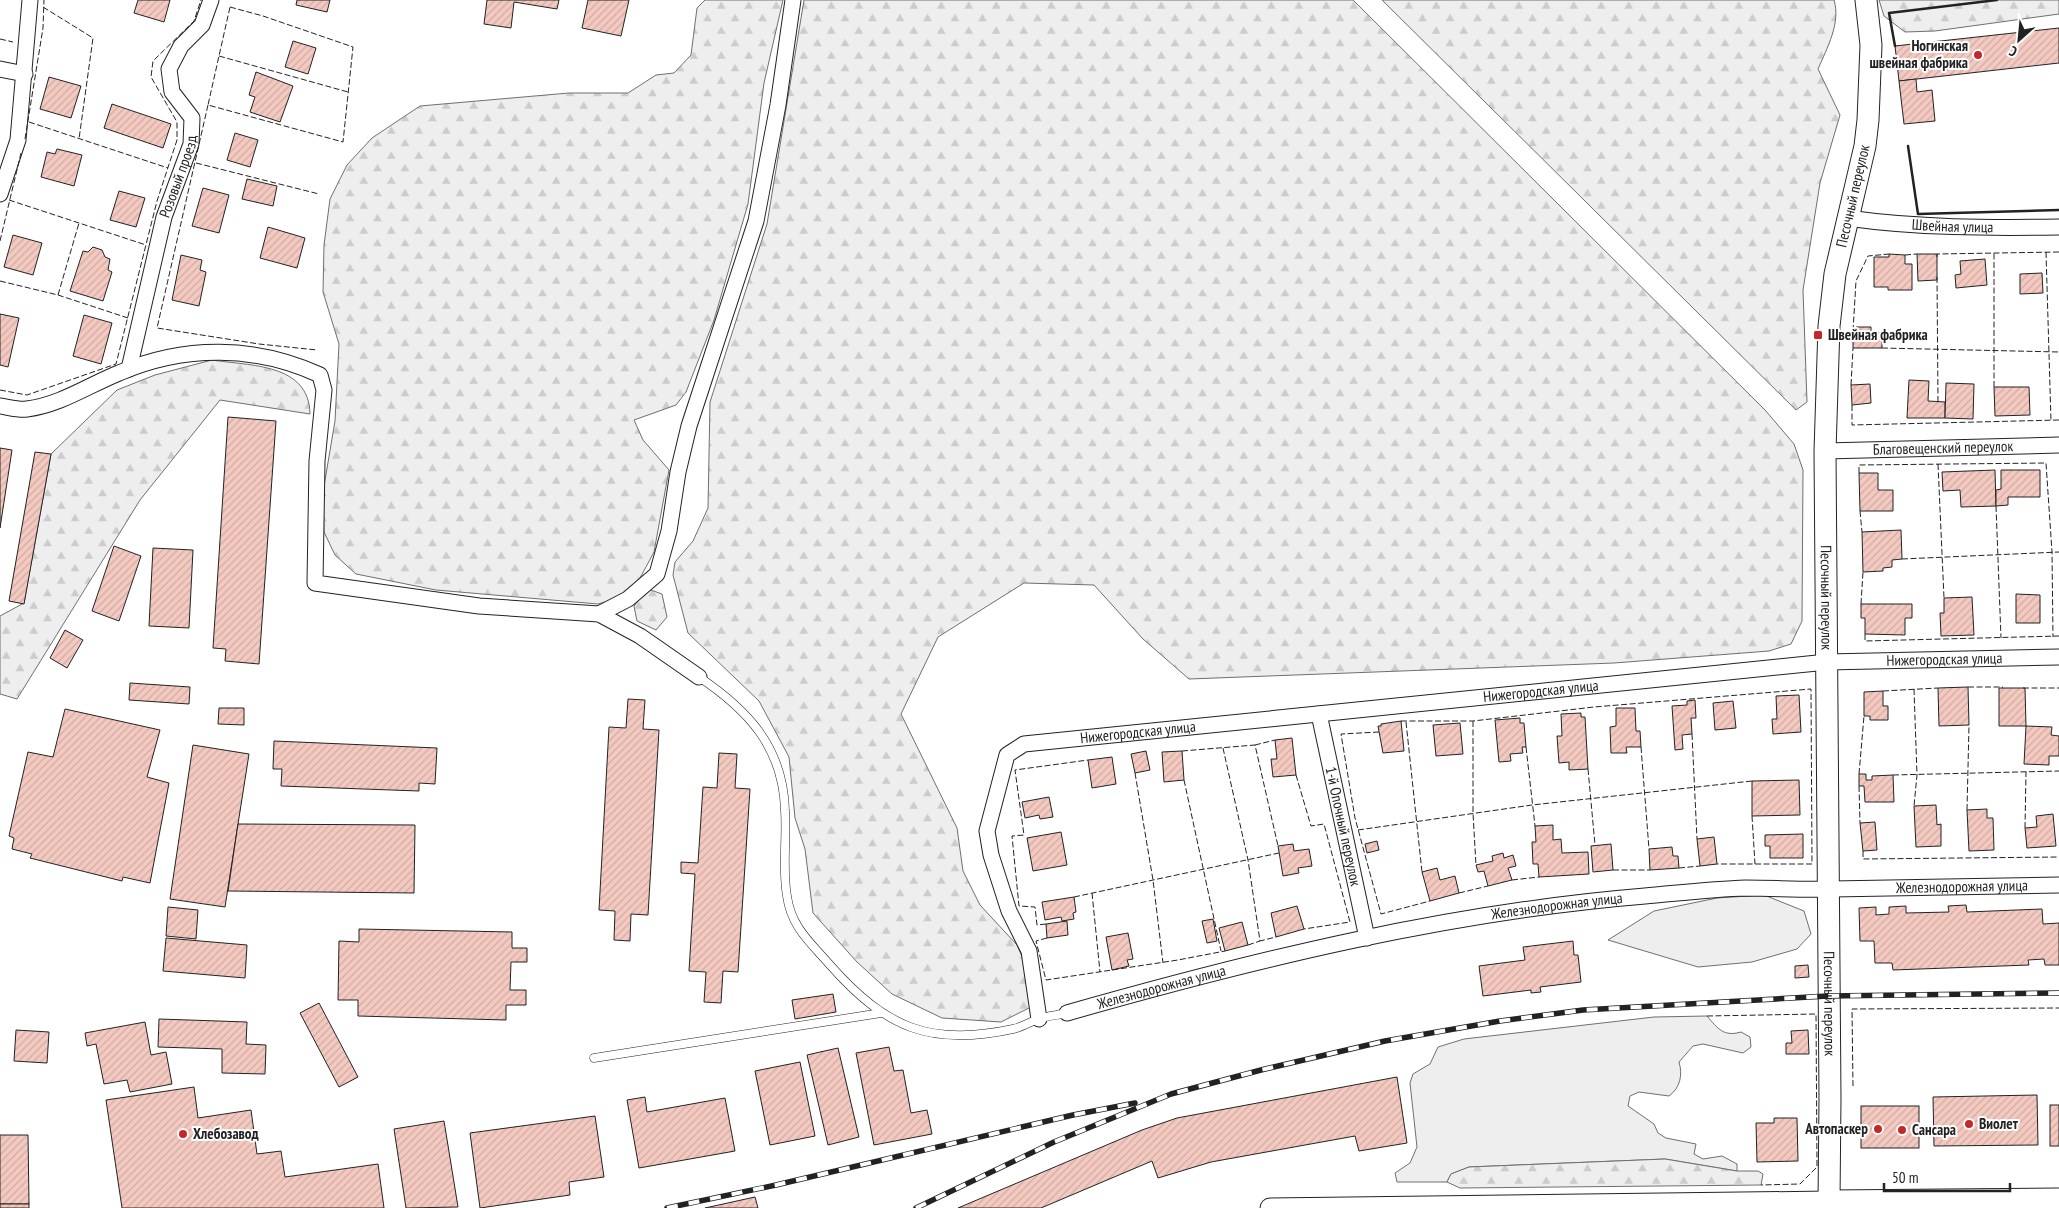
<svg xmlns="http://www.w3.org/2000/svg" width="2059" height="1208" font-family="'PT Sans Narrow',sans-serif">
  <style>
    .green { fill: #eee; stroke: #6f6f6f }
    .forest { fill: url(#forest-firs); stroke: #6f6f6f }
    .building { fill: url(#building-hatch); stroke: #222 }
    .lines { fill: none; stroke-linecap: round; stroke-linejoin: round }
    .service-casing { stroke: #222; stroke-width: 9 }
    .minor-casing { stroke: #222; stroke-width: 17 }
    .tertiary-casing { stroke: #222; stroke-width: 21 }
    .secondary-casing { stroke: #222; stroke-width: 23 }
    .service { stroke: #fff; stroke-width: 8 }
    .minor { stroke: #fff; stroke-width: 15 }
    .tertiary { stroke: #fff; stroke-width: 19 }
    .secondary { stroke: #fff; stroke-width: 21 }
    .rail-casing { stroke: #222; stroke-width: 5.5 }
    .rail { stroke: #fff; stroke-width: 4; stroke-dasharray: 11; stroke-linecap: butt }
    .fence { stroke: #222; stroke-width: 1; stroke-dasharray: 6 2.5; stroke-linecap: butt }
    .wall { stroke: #222; stroke-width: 2.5 }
    .poi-dot { fill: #c62828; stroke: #fff; stroke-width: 2 }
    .labels { text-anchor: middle; stroke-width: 4; stroke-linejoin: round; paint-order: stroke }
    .poi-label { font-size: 15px; font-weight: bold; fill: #222; stroke: #fff; text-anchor: start }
    .street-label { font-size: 15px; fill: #222; stroke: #fff }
  </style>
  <defs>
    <pattern id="forest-firs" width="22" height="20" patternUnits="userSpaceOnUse" patternTransform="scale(1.25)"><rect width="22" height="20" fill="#eee"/><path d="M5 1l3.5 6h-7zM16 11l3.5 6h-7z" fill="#ccc"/></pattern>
    <pattern id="building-hatch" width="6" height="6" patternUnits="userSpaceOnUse" patternTransform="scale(1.25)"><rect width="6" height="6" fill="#f3c9c0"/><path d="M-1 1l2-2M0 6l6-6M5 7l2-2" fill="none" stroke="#d0aca5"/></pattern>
  </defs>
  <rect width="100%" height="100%" fill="#fff"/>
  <!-- green -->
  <g class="green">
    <path d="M1764,895L1804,911L1811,934L1797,949L1752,962L1698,967L1608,940L1654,911L1717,898Z"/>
    <path d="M1707,1016C1718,1029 1724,1037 1741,1032L1750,1037L1751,1047L1743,1053L1703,1044L1693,1046L1679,1062C1683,1075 1680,1088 1669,1096L1639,1092L1630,1096L1628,1106L1654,1124L1658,1133L1666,1138L1696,1144L1694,1154L1703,1159L1722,1156L1737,1164V1171L1665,1159L1469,1167L1451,1174L1447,1182H1397L1395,1173L1410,1163L1417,1147L1410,1083L1413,1074L1430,1064L1438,1047L1464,1039L1654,1017Z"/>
  </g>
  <!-- forest -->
  <g class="forest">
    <path d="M705,0H783L764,83L748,204L714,320L686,392L676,405L634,420L643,440L669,470L654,552L640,578L622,597L598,604L436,590L356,574L335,555L324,532L323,492L335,421L339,344L323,292L324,245L330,199L347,165L372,138L420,106L569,93H628L656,75L674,73L691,55L697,8Z"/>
    <path d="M804,0H1353L1765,410L1794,444L1803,470L1802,621L1791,644L1769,651L1614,663L1189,679L1143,639L1094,585L1024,583L938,637L901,714L957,828L963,871L980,905L1017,945L1029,973L1031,1007L1001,1022L942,1018L892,994L857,962L813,913L805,849L795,818L789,757L759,701L688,633L673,575L675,562L693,541L708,508L710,402L767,224Z"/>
    <path d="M1382,0H1834C1841,23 1827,48 1818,69L1840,115L1820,183L1803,290L1807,402L1796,410Z"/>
    <path d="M1879,0H2059V14L1935,31L1905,32L1884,16Z"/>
    <path d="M212,360C250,366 309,363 310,414L220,400L140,500L17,699L0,694V616L24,603L51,454L117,390L155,375Z"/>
    <path d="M648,589L662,594L667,617L656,630L637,621L634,606Z"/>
    <path d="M1665,1159L1737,1171H1758L1763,1174L1761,1185L1460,1188L1447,1182L1451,1174L1469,1167Z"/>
  </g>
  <!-- building -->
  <g class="building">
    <path d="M138,0H170L164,22L134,13Z"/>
    <path d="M297,0H330L327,12L296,5Z"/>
    <path d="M487,0H559L557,9L514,2L511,28L484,24Z"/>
    <path d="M588,0H629L621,36L582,28Z"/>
    <path d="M2059,28V63L1899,81L1895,46Z"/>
    <path d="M293,41L316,48L308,74L285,67Z"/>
    <path d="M256,72L293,86L280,122L250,112L255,97L249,95Z"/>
    <path d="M49,77L81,86L71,118L40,109Z"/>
    <path d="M1916,79L1917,92L1932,90L1935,121L1904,124L1899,81Z"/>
    <path d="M112,104L171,124L163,148L104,128Z"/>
    <path d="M235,133L258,140L250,167L227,160Z"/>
    <path d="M57,149L82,155L74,186L41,177L47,152L55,154Z"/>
    <path d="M247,179L277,186L273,206L242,199Z"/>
    <path d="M203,188L229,195L219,233L192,226Z"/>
    <path d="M119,191L145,198L136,227L110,220Z"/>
    <path d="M268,227L305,238L297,268L260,258Z"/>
    <path d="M13,235L42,243L33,275L4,267Z"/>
    <path d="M93,247L102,250L105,257L110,259L108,270L112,272L103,301L70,291L83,251L88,252Z"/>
    <path d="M1889,254L1905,255V264H1912V290H1888V287H1874V257H1889Z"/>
    <path d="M1917,254H1937V280L1918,281Z"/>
    <path d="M181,255L202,260L200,270L206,272L199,306L172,300Z"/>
    <path d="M1985,259L1987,285L1956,288L1955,275L1961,274L1960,261Z"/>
    <path d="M2042,273L2043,293L2020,294V274Z"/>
    <path d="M0,314L19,318L8,367L0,365Z"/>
    <path d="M84,315L112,323L101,364L73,356Z"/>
    <path d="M1856,327H1871V333H1882V348H1853V331L1856,332Z"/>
    <path d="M1909,380L1929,381L1928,401L1945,402V418H1907Z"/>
    <path d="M1946,383L1974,384L1973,419L1945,418Z"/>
    <path d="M1870,384L1871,403L1852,405L1851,385Z"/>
    <path d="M1994,387H2029L2030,415L1995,416Z"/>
    <path d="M228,417L276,421L259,664L225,661L226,649L213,648Z"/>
    <path d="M0,448L12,450L0,528Z"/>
    <path d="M35,452L51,454L24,604L9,601Z"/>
    <path d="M1995,470L1996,506L1961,507L1960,490L1943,491L1942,472Z"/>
    <path d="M2001,470H2040V497H2008V505L1996,506V490L2001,489Z"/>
    <path d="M1859,473H1878V490H1893V511H1860Z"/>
    <path d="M1901,530L1902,559L1892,560V567L1883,568V571L1863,572L1862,532Z"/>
    <path d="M114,546L141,556L119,621L92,611Z"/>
    <path d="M153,548L193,550L189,628L149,626Z"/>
    <path d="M2016,594L2040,595V623H2016Z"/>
    <path d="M1972,597L1974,635L1941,636L1940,613H1944V598Z"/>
    <path d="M1861,604H1912V618H1905V635L1865,634V618H1861Z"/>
    <path d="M65,630L83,640L67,668L50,658Z"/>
    <path d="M130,683L190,687L189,704L129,700Z"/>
    <path d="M1968,687L1969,725L1939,726L1938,688Z"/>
    <path d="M1999,688H2025L2026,726H1999Z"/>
    <path d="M1883,691V706H1888V720H1870V716H1864V692Z"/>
    <path d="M1799,695L1801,732L1773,734L1772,719H1777L1776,696Z"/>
    <path d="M628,699L645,700L643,729L659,730L648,915L631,914L630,941L614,940L615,911L599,910L609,727L626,728Z"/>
    <path d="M1695,700L1696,718H1691L1692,734L1682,735L1683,749L1675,750L1672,706L1687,705V701Z"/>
    <path d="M1733,701L1736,728L1715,730L1713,703Z"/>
    <path d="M219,708H244V725L218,724Z"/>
    <path d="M1616,708H1635L1636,731H1640L1641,747H1626L1627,753H1611L1610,727L1616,726Z"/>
    <path d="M65,709L160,730L147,777L169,783L150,883L123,877L122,881L30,858L32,854L12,849L14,838L9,836L28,752L53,757Z"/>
    <path d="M1581,713V717H1585L1588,769L1569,770V762L1559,763L1557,736H1562L1561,714Z"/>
    <path d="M1520,718V723H1524L1526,747H1522L1523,753L1510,754L1511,761L1499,762L1495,720Z"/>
    <path d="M1401,721L1404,751L1383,753L1378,726H1381V724Z"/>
    <path d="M1460,723L1463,754L1436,756L1433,725Z"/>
    <path d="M2026,726L2052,727L2051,735L2059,736V756H2049V765L2024,764Z"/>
    <path d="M1292,738L1296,775L1273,777L1271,759H1277L1275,740Z"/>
    <path d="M274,741L437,748L435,784L419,783V791L281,786L282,769H273Z"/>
    <path d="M193,745L249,754L225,907L170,899Z"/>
    <path d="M1146,751L1150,770L1135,773L1131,754Z"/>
    <path d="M1182,751L1184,780L1164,782L1162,752Z"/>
    <path d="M719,753L737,754L735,788L750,789L738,972L723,971L721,1003L704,1002L706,972L689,971L695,874L681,873V862L698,863L703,787L717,788Z"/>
    <path d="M1112,757L1116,784L1092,788L1088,760Z"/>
    <path d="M1859,774H1866V780H1872V776L1893,775L1894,802H1865L1864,786H1859Z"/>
    <path d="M1799,780L1800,815L1752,816V781Z"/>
    <path d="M1049,797L1053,817L1040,819L1039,815L1025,818L1022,802Z"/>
    <path d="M1936,805L1937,825L1941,824V846L1916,847L1914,806Z"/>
    <path d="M1987,809V818H1993L1994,850L1969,851L1967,810Z"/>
    <path d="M2053,814L2056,846L2027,848L2025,828L2037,827L2036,816Z"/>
    <path d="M1875,822L1877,850L1863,851L1860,823Z"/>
    <path d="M238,824L415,825L414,893L228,891Z"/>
    <path d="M1553,825V840L1561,839L1562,853L1588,852L1589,874L1539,877L1538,864H1533L1532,842H1536L1535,826Z"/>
    <path d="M1061,832L1067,865L1033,871L1027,838Z"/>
    <path d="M1803,834V858H1770V846H1765V835Z"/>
    <path d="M1714,837L1717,864L1700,866L1697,839Z"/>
    <path d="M1377,841L1379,850L1367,853L1365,844Z"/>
    <path d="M1293,844L1294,851L1309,849L1312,866L1298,868L1299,873L1283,876L1278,846Z"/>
    <path d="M1611,844L1613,870L1593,872L1591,846Z"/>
    <path d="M1672,847L1673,856H1678L1679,868L1650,870L1649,849Z"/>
    <path d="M1503,853L1504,858L1513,855L1516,866L1508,868L1512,880L1488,886L1484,871L1478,872L1476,865L1493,861L1492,856Z"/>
    <path d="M1437,868L1440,880L1455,876L1459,893L1430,901L1422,872Z"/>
    <path d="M1074,897L1076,912L1073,913L1074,919L1062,921L1061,917L1045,920L1042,902Z"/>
    <path d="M1966,905L1967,912L2042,909L2043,924L2059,923V965H2045L2044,959L2028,960L2029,965L1893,970L1892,963H1875L1874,941H1860L1859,908L1876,907V915L1889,914V907L1906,906V913L1949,912L1948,906Z"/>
    <path d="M1297,906L1304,929L1276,937L1271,913Z"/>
    <path d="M168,907L198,910L196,939L166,936Z"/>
    <path d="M1213,919L1217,941L1207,943L1202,921Z"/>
    <path d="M1067,921L1068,935L1047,938L1046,924Z"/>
    <path d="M1242,922L1248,945L1225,951L1219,928Z"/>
    <path d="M359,929L512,932V948H527V962H511L510,990H526V1005H506V1020L358,1016V1000H338L339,941L359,942Z"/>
    <path d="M1128,933L1133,959L1127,960L1129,966L1112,970L1106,937Z"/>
    <path d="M166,938L247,945L245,978L163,971Z"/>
    <path d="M1573,941L1574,955H1578L1581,982L1540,987L1541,992L1531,993V990L1483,996L1479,966L1525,960L1523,947Z"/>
    <path d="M1808,965L1809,977L1795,978V966Z"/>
    <path d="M833,994L836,1012L795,1019L792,1000Z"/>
    <path d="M319,1003L358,1077L339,1087L300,1013Z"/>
    <path d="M159,1019L247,1022L246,1044L266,1045L265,1074L222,1073V1049L158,1047Z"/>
    <path d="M145,1022L151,1055L166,1052L172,1084L130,1092L127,1080L104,1084L96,1044L87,1046L85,1033Z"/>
    <path d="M16,1030L49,1032L47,1063L14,1061Z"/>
    <path d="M1808,1030L1809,1054H1786V1043H1792L1791,1031Z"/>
    <path d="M889,1047L894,1071L903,1070L911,1113L927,1110L932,1134L874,1145L856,1053Z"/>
    <path d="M838,1048L859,1137L828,1145L807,1055Z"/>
    <path d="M800,1062L815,1136L770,1145L755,1071Z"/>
    <path d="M1397,1077L1407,1143L1359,1151L1355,1136L1211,1162L1158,1178L1152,1161L1041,1208H958L1142,1130L1177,1118Z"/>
    <path d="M194,1087L198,1118L251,1110L257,1154L281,1151L285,1177L378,1164L384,1208H122L106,1100Z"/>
    <path d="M2037,1095L2038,1145L1934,1146L1933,1097Z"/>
    <path d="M645,1097L647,1112L725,1098L735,1151L639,1168L627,1100Z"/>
    <rect x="2050" y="1105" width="9" height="41"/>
    <rect x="1861" y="1106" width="58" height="42"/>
    <path d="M595,1116L604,1177L569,1182L570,1195L480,1208L470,1133Z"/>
    <path d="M1774,1118H1797L1798,1161L1757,1162L1756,1123H1774Z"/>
    <path d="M444,1121L458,1207L406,1208L394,1129Z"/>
    <path d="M0,1135H28L29,1204H0Z"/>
    <path d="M755,1197L758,1208H705Z"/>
    <rect x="0" y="1204" width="29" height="4"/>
  </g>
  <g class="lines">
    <!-- service casing -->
    <g class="service-casing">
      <g id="service">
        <path d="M699,677C748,710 783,747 785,810C787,838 782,869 787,896C791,927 811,943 830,965C886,1028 930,1047 1013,1029C1022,1027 1030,1022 1038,1019C1047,1016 1058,1015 1067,1013"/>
        <path d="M594,1058L881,1013"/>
      </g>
    </g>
    <!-- minor casing -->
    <g class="minor-casing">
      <g id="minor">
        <path d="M0,69L25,74"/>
        <path d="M0,194L18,140L30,0"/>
        <path id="s1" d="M1847,218C1918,228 1988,228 2059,227"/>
        <path id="s2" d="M129,369L164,217L191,144L192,118L172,92L169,69L181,46L202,25L211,0"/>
        <path d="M0,406C8,407 18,410 27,409C60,405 89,385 119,373C184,345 255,345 320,375L324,390L317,461L315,583L479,606L599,614L640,636L699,677"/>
        <path id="s3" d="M1825,451L2059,445"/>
        <path d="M599,614L628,599L657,574L669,531L678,472L689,426L756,221L778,105L793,0"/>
        <path id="s4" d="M1319,714L1367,938"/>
        <path id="s5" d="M1067,1013C1257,959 1449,912 1645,896C1679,893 1713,889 1746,888C1775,888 1803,890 1832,889C1908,888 1983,886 2059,885"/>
        <path id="s6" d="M1039,1019L1029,951L1009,911L991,855L987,831L1007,755L1024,744L1827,662L2059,657"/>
      </g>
    </g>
    <!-- tertiary casing -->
    <g class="tertiary-casing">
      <path id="tertiary" d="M1270,1208L1829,1201L1828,1208"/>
    </g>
    <!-- secondary casing -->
    <g class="secondary-casing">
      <g id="secondary">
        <path id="s7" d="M1866,0L1871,45L1868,120L1865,146L1835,274L1829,326L1825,451L1830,1098L1829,1201L2059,1199"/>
      </g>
    </g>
    <!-- service -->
    <use href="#service" class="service"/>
    <!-- minor -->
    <use href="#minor" class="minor"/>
    <!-- tertiary -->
    <use href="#tertiary" class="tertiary"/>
    <!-- secondary -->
    <use href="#secondary" class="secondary"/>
    <!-- rail casing -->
    <g class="rail-casing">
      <g id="rail">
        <path d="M667,1208L776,1185L1073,1115L1135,1103"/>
        <path d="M916,1208L1054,1142L1171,1094L1261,1070L1385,1041L1500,1021L1583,1010L1828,996L2059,993"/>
      </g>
    </g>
    <!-- rail -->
    <use href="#rail" class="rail"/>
    <!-- fence -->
    <g class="fence">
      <path d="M43,7L93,38L79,139"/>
      <path d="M230,7L263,16L353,47L343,142L208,105Z"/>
      <path d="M0,39L13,42"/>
      <path d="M219,56L348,92"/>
      <path d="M208,105L157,328L259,344L317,350"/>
      <path d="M29,122L168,168"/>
      <path d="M25,139L43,28L44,0"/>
      <path d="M196,163L319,194"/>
      <path d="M9,200L146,245"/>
      <path d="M0,241L21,153"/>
      <path d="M2046,252L2051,421"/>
      <path d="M1905,255L1917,254"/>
      <path d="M1937,257V254L2059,252"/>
      <path d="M1937,277L1938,402"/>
      <path d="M0,281L58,295L128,318"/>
      <path d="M58,295L79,223"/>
      <path d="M1853,331L1856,281L1868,256L1889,254"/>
      <path d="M1882,348L2059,352"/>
      <path d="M1851,385L1853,348"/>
      <path d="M1994,387V253"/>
      <path d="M0,390L27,395L116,364L157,201L177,140V122L151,77L153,61L194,21L201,0"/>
      <path d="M1852,405V425L2059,420"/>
      <path d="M1938,464L1944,598"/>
      <path d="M1859,473V465L2046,463L2052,552L2053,637"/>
      <path d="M1996,506L2001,638"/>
      <path d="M1860,511L1862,532"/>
      <path d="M1902,559L2059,552"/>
      <path d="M1861,604L1863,572"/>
      <path d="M1865,634V641L2059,636"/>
      <path d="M1968,687H2003"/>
      <path d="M2023,688H2059"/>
      <path d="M1914,689L1917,775L1914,806"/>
      <path d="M1883,691L1938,688"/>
      <path d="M1401,721H1473L1594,707L1811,689L1812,864H1717"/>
      <path d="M1473,721V813L1476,865"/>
      <path d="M1406,722L1422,872"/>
      <path d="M1379,732L1341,734L1355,818L1381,914L1430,901"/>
      <path d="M1692,734L1697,839"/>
      <path d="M1255,745L1275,740"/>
      <path d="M1526,747L1535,826"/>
      <path d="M1641,747L1649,849"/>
      <path d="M1223,748L1248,860L1260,941L1276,937"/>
      <path d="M1182,751L1255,745L1278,846"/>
      <path d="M1588,769L1595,845"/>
      <path d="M1135,773L1153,880L1163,963"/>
      <path d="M1859,774L1864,716"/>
      <path d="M1296,775L1311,826L1324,824L1350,922L1304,929"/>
      <path d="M1893,775L2059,771"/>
      <path d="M1184,780L1221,951"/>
      <path d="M1859,786L1860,823"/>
      <path d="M1967,810L1969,725"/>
      <path d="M1752,816L1755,864"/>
      <path d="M2025,828L2026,772"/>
      <path d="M1358,830L1532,805L1752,781"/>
      <path d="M1863,851V859L2059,857"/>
      <path d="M1679,868L1700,866"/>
      <path d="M1613,870H1650"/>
      <path d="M1512,880L1539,877"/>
      <path d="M1092,893L1100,972"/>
      <path d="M1459,893L1488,886"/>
      <path d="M1074,897L1279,853"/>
      <path d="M1046,924L1037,925L1035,907L1019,906L1012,836L1024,835L1015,770L1088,760"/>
      <path d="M1047,938L1036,941L1046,980L1178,960L1225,951"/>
      <path d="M1248,945L1260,941"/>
      <path d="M1707,1016L1816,1014L1817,1167L1800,1184L1761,1185"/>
      <path d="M1853,1086L1852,1009L2059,1008"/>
    </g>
    <!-- wall -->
    <g class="wall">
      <path d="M1895,46L1889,13L1997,0"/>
      <path d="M1908,146L1918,214L2059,210"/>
    </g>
  </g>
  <!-- markers -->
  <g class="poi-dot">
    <circle cx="1978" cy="55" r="5"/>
    <rect x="1813" y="330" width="10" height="10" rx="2.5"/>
    <circle cx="1969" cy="1124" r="5"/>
    <circle cx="1878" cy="1129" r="5"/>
    <circle cx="1902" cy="1130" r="5"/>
    <circle cx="183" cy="1134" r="5"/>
  </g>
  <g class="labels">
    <!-- poi labels -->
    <g class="poi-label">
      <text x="1968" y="51" text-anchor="end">Ногинская<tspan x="1968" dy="17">швейная фабрика</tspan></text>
      <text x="1828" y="340">Швейная фабрика</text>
      <text x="1979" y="1129">Виолет</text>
      <text x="1868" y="1134" text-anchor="end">Автопаскер</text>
      <text x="1912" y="1135">Сансара</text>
      <text x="193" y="1139">Хлебозавод</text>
    </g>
    <!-- street labels -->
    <g class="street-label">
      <text dy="5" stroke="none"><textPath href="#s2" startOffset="199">Розовый проезд</textPath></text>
      <text transform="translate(1853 196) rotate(-77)" y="5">Песочный переулок</text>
      <text dy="5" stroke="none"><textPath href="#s1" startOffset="106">Швейная улица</textPath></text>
      <text dy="5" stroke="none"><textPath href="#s3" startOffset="118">Благовещенский переулок</textPath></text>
      <text dy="5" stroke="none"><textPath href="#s7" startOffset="602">Песочный переулок</textPath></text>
      <text dy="5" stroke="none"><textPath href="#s6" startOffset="1220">Нижегородская улица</textPath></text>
      <text dy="5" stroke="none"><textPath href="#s6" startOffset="815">Нижегородская улица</textPath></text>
      <text dy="5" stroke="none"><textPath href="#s6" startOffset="410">Нижегородская улица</textPath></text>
      <text dy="5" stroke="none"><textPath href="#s4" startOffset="115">1-й Опочный переулок</textPath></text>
      <text dy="5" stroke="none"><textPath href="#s5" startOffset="908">Железнодорожная улица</textPath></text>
      <text dy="5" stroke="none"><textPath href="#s5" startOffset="502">Железнодорожная улица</textPath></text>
      <text dy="5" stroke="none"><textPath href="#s5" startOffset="98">Железнодорожная улица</textPath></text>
      <text dy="5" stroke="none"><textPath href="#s7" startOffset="1008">Песочный переулок</textPath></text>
    </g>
  </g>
  <!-- north arrow -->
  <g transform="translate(2019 40) rotate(207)" stroke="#ffffff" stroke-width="4" paint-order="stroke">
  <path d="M0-4L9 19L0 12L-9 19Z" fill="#222222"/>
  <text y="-8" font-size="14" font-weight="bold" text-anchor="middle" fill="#222222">С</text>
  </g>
  <!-- scale -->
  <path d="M1884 1183v8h126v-8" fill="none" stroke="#222222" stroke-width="2.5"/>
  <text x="1892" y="1183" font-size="15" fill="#222222" stroke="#ffffff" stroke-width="4" paint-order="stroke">50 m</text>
</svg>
